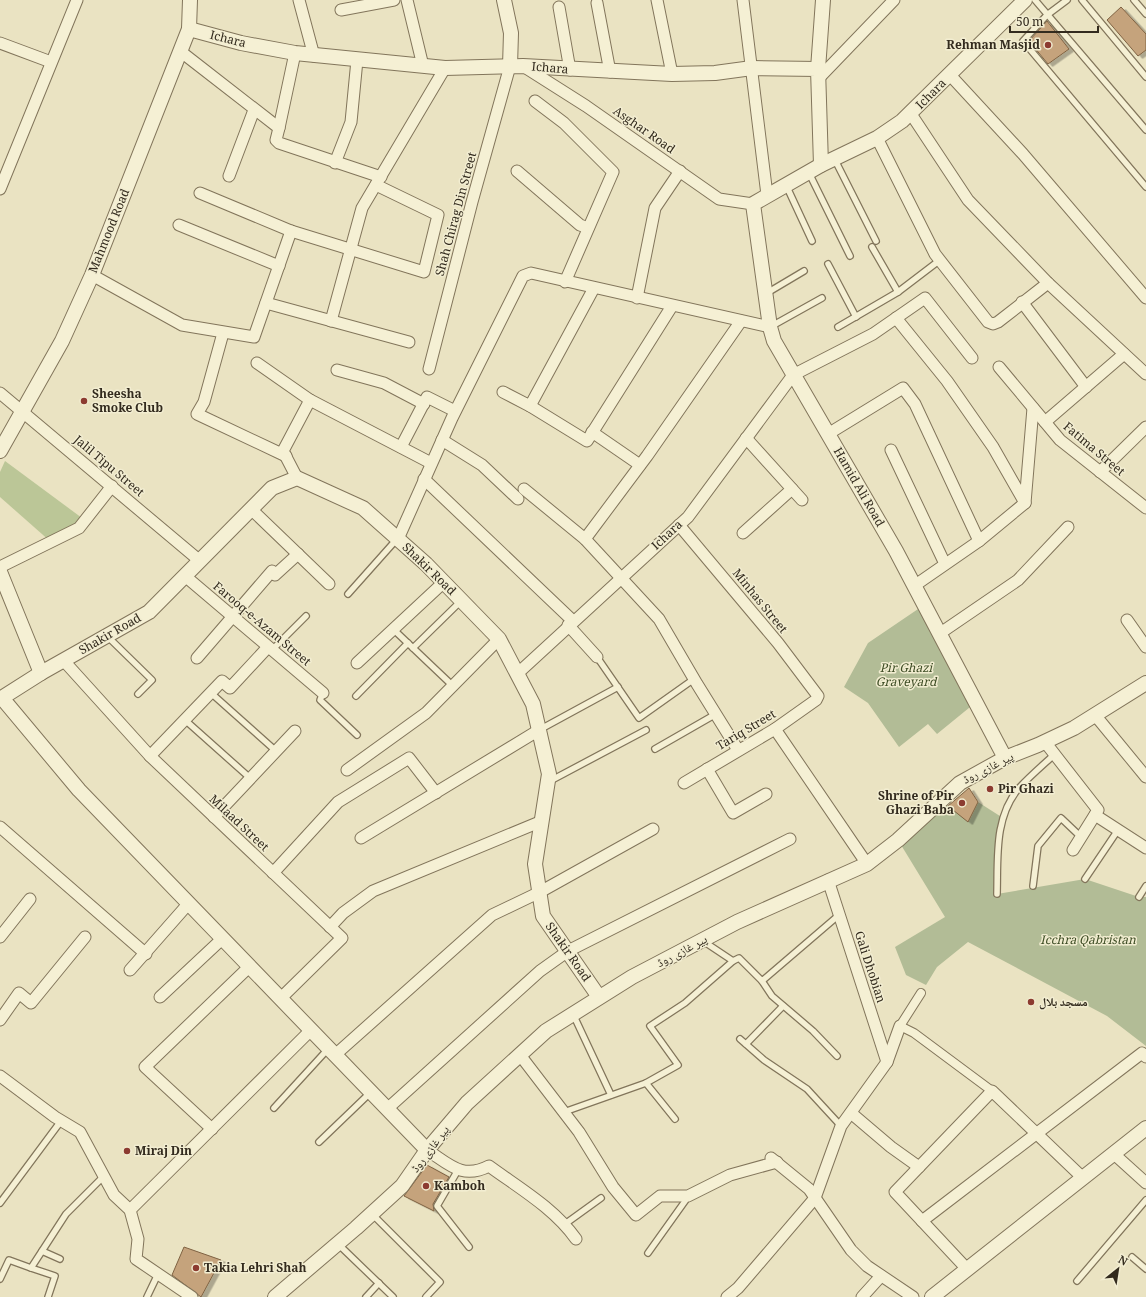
<svg xmlns="http://www.w3.org/2000/svg" width="1146" height="1297" font-family="Georgia,'Noto Naskh Arabic',serif">
  <style>
    .green { fill: #bbc697 }
    .cemetery { fill: #b2bc96 }
    .building { fill: #c5a37b; stroke: #7f6243; filter: url(#shadow) }
    .lines { fill: none; stroke-linecap: round; stroke-linejoin: round }
    .service-casing { stroke: #82755b; stroke-width: 8 }
    .pedestrian-casing { stroke: #82755b; stroke-width: 10 }
    .minor-casing { stroke: #82755b; stroke-width: 13 }
    .tertiary-casing { stroke: #82755b; stroke-width: 16 }
    .service { stroke: #f5f0d4; stroke-width: 5.5 }
    .pedestrian { stroke: #f5f0d4; stroke-width: 8 }
    .minor { stroke: #f5f0d4; stroke-width: 11 }
    .tertiary { stroke: #f5f0d4; stroke-width: 14 }
    .poi-dot { fill: #8c3b30; stroke: #f2edd1; stroke-width: 1.5 }
    .labels { text-anchor: middle; stroke-width: 3; stroke-linejoin: round; paint-order: stroke }
    .street-label { font-size: 12px; fill: #332b1e; stroke: #f2edd1 }
    .poi-label { font-size: 12px; font-weight: bold; fill: #332b1e; stroke: #f2edd1; text-anchor: start }
    .park-label { font-size: 12px; font-style: italic; fill: #3f4e26; stroke: #f2edd1 }
  </style>
  <defs>
    <filter id="shadow"><feDropShadow dx="4.5" dy="2.5" stdDeviation="0" flood-color="#0004"/></filter>
  </defs>
  <rect width="100%" height="100%" fill="#eae3c2"/>
  <!-- green -->
  <path class="green" d="M5,461L82,518L51,542L0,497V472Z"/>
  <!-- cemetery -->
  <g class="cemetery">
    <path d="M924,605L975,703L937,734L928,724L899,747L868,703L844,687L868,643Z"/>
    <path d="M940,800L968,821L978,802L1003,818L997,894L1085,879L1139,897H1146V1046L1107,1016L968,942L937,967L926,985L906,975L895,947L945,917L898,840Z"/>
  </g>
  <!-- building -->
  <g class="building">
    <path d="M1121,7L1146,34V50L1138,56L1107,20Z"/>
    <path d="M1047,21L1069,49L1048,64L1029,41Z"/>
    <path d="M969,788L978,802L968,822L948,806Z"/>
    <path d="M427,1165L449,1177L433,1204L434,1211L404,1196Z"/>
    <path d="M184,1247L221,1260L201,1297L172,1275Z"/>
  </g>
  <g class="lines">
    <!-- service casing -->
    <g class="service-casing">
      <g id="service">
        <path d="M1035,0L1146,130"/>
        <path d="M1067,0L1047,15L1023,41L1146,187"/>
        <path d="M1082,0L1146,77"/>
        <path d="M1134,0L1146,14"/>
        <path d="M835,160L876,241"/>
        <path d="M809,173L850,256"/>
        <path d="M786,185L812,241"/>
        <path d="M872,247L898,292"/>
        <path d="M828,264L856,317"/>
        <path d="M767,293L804,271"/>
        <path d="M770,327L822,298"/>
        <path d="M838,327L898,292L940,260"/>
        <path d="M348,594L397,539"/>
        <path d="M393,629L453,686"/>
        <path d="M107,636L152,680L138,694"/>
        <path d="M413,648L461,601"/>
        <path d="M272,650L306,616"/>
        <path d="M597,657L639,718L694,679"/>
        <path d="M211,693L276,751"/>
        <path d="M323,693L320,700L357,735"/>
        <path d="M356,696L408,643"/>
        <path d="M185,720L250,778"/>
        <path d="M539,730L618,687"/>
        <path d="M655,749L716,714"/>
        <path d="M550,781L646,730"/>
        <path d="M1085,879L1118,830"/>
        <path d="M1033,886L1038,846L1061,818L1081,837"/>
        <path d="M997,894C998,858 994,817 1019,788C1030,776 1043,765 1055,754"/>
        <path d="M1139,897L1146,886"/>
        <path d="M703,941L733,961L739,958L762,981L839,915"/>
        <path d="M762,981L772,996L813,1031L837,1056"/>
        <path d="M573,1014L611,1095"/>
        <path d="M740,1039L764,1060L807,1089L841,1126"/>
        <path d="M746,1044L783,1006"/>
        <path d="M646,1083L678,1065L650,1026L685,1003L733,961"/>
        <path d="M274,1108L328,1049"/>
        <path d="M564,1112L646,1083L675,1119"/>
        <path d="M319,1142L371,1092"/>
        <path d="M458,1170L437,1206L469,1247"/>
        <path d="M0,1203L61,1121"/>
        <path d="M372,1214L440,1282L426,1297"/>
        <path d="M565,1224L601,1198"/>
        <path d="M338,1244L393,1297"/>
        <path d="M42,1251L60,1259"/>
        <path d="M648,1253L688,1197"/>
        <path d="M1132,1257L1146,1269"/>
        <path d="M31,1268L55,1276L48,1297"/>
        <path d="M0,1279L9,1260L31,1268L66,1214L104,1176"/>
        <path d="M1077,1281L1146,1200"/>
        <path d="M147,1297L158,1274"/>
        <path d="M366,1297L379,1283"/>
      </g>
    </g>
    <!-- pedestrian casing -->
    <g class="pedestrian-casing">
      <path id="pedestrian" d="M921,993L900,1026L914,1033L992,1091"/>
    </g>
    <!-- minor casing -->
    <g class="minor-casing">
      <g id="minor">
        <path d="M299,0L314,56"/>
        <path d="M407,0L423,66"/>
        <path d="M657,0L672,74"/>
        <path d="M743,0L767,195"/>
        <path d="M597,3L610,72"/>
        <path d="M559,7L570,70"/>
        <path d="M341,10L394,0"/>
        <path d="M0,43L51,62"/>
        <path d="M180,51L279,128L276,140L279,143L381,177"/>
        <path d="M523,66L586,106L719,199L753,204"/>
        <path d="M950,75L1023,154L1146,298"/>
        <path d="M818,79L894,0"/>
        <path d="M535,101L564,123L613,172L565,282"/>
        <path d="M911,114L968,200L1048,283L1146,374"/>
        <path d="M279,128L295,53"/>
        <path d="M877,138L935,254L988,322L993,324L998,322L1048,283"/>
        <path d="M335,163L351,122L357,60"/>
        <path d="M517,171L580,225L588,228"/>
        <path d="M229,176L254,110"/>
        <path d="M0,189L77,0"/>
        <path d="M200,193L291,231L424,272L438,215L376,185"/>
        <path d="M179,225L279,266"/>
        <path d="M92,275L182,325L254,337L291,231"/>
        <path d="M637,298L655,208L680,171"/>
        <path d="M1022,302L1086,387"/>
        <path d="M266,303L409,342"/>
        <path d="M896,318L947,381L993,447L1025,503L979,541"/>
        <path d="M331,321L362,208L445,68"/>
        <path d="M223,333L204,402L197,414L286,456"/>
        <path d="M257,363L310,400L283,451L297,478"/>
        <path d="M999,367L1060,440L1146,508"/>
        <path d="M429,369L472,202L510,66"/>
        <path d="M337,370L384,383L424,404"/>
        <path d="M503,392L530,406L594,288"/>
        <path d="M0,393L200,561"/>
        <path d="M310,400L431,463"/>
        <path d="M530,406L587,441L672,306"/>
        <path d="M1045,422L1124,354"/>
        <path d="M592,432L640,465"/>
        <path d="M828,434L903,388L915,404L979,541L914,586"/>
        <path d="M746,438L802,500"/>
        <path d="M442,440L482,465L518,499"/>
        <path d="M401,447L427,397L455,411"/>
        <path d="M891,450L945,564"/>
        <path d="M1100,472L1146,427"/>
        <path d="M424,479L573,621"/>
        <path d="M524,489L585,539L659,619L697,684L738,750"/>
        <path d="M1025,503L1033,408"/>
        <path d="M251,509L329,584"/>
        <path d="M679,525L778,643L818,696L816,700L775,729L684,783"/>
        <path d="M743,533L792,489"/>
        <path d="M398,539L452,418L523,276L531,273L770,327"/>
        <path d="M585,539L647,456L741,321"/>
        <path d="M0,567L79,528L112,486"/>
        <path d="M185,576L323,693"/>
        <path d="M1127,620L1146,647"/>
        <path d="M568,625L597,657"/>
        <path d="M939,634L1018,580L1068,527"/>
        <path d="M197,658L272,571L275,575L298,554"/>
        <path d="M64,661L150,756L342,938L280,999"/>
        <path d="M357,663L444,582"/>
        <path d="M517,674L688,517L793,375L873,334L925,298L972,358"/>
        <path d="M1095,715L1146,777"/>
        <path d="M775,729L867,864"/>
        <path d="M1045,742L1098,810L1073,850"/>
        <path d="M150,756L222,681L230,688L268,647"/>
        <path d="M707,769L733,813L766,794"/>
        <path d="M347,770L426,713L499,639"/>
        <path d="M1095,815L1146,848"/>
        <path d="M214,817L295,731"/>
        <path d="M0,827L146,954"/>
        <path d="M361,838L539,730"/>
        <path d="M273,873L338,802L409,758L436,793"/>
        <path d="M828,880L887,1062"/>
        <path d="M330,927L343,913L373,891L542,821"/>
        <path d="M0,937L30,899"/>
        <path d="M130,970L189,903"/>
        <path d="M160,997L222,939"/>
        <path d="M0,1020L19,993L31,1003L85,937"/>
        <path d="M335,1055L492,915L540,892L653,829"/>
        <path d="M520,1055L579,1132L613,1187L636,1215L660,1196H688L730,1175L777,1162"/>
        <path d="M0,1076L55,1117L80,1132L114,1195L130,1210L138,1239L136,1259L192,1297"/>
        <path d="M387,1109L540,971L568,951L790,839"/>
        <path d="M851,1113L891,1147L919,1167"/>
        <path d="M212,1129L145,1067L249,967"/>
        <path d="M427,1150C449,1164 462,1180 489,1166C519,1188 554,1208 576,1239"/>
        <path d="M1114,1154L1146,1183"/>
        <path d="M771,1158L809,1189L851,1250L867,1266L913,1297"/>
        <path d="M130,1210L311,1030"/>
        <path d="M922,1221L1142,1053L1146,1057"/>
        <path d="M967,1269L895,1192L992,1091L1083,1178"/>
        <path d="M727,1297L738,1288L815,1198L841,1126L887,1062L900,1026"/>
        <path d="M862,1297L881,1276"/>
      </g>
    </g>
    <!-- tertiary casing -->
    <g class="tertiary-casing">
      <g id="tertiary">
        <path d="M504,0L511,33L510,66"/>
        <path d="M189,29L241,43L295,53L445,68L523,66L672,74L715,73L752,68L818,69L821,165"/>
        <path d="M818,69L823,0"/>
        <path d="M0,451L62,341L92,275L189,29L190,0"/>
        <path d="M0,572L41,673"/>
        <path d="M2,698L79,790L427,1150"/>
        <path d="M0,699L41,673L149,612L272,488L297,478L363,508L426,564L499,639L533,704L549,774L535,864L543,916L599,997"/>
        <path d="M1005,758L896,551L774,341L770,327L753,204L821,165L877,138L902,121L1025,0"/>
        <path d="M275,1297L356,1228L402,1186L427,1150L467,1103L546,1031L632,977L737,922L867,864L898,840L960,783L1005,758L1038,745L1074,728L1146,683"/>
        <path d="M932,1297L1146,1128"/>
      </g>
    </g>
    <!-- service -->
    <use href="#service" class="service"/>
    <!-- pedestrian -->
    <use href="#pedestrian" class="pedestrian"/>
    <!-- minor -->
    <use href="#minor" class="minor"/>
    <!-- tertiary -->
    <use href="#tertiary" class="tertiary"/>
  </g>
  <!-- markers -->
  <g class="poi-dot">
    <circle cx="1048" cy="45" r="4"/>
    <circle cx="84" cy="401" r="4"/>
    <circle cx="990" cy="789" r="4"/>
    <circle cx="962" cy="803" r="4"/>
    <circle cx="1031" cy="1002" r="4"/>
    <circle cx="127" cy="1151" r="4"/>
    <circle cx="426" cy="1186" r="4"/>
    <circle cx="196" cy="1268" r="4"/>
  </g>
  <g class="labels">
    <!-- street labels -->
    <g class="street-label">
      <text transform="translate(228 39) rotate(14)" y="4">Ichara</text>
      <text transform="translate(550 68) rotate(5)" y="4">Ichara</text>
      <text transform="translate(931 94) rotate(-45)" y="4">Ichara</text>
      <text transform="translate(644 130) rotate(35)" y="4">Asghar Road</text>
      <text transform="translate(456 214) rotate(-75)" y="4">Shah Chirag Din Street</text>
      <text transform="translate(109 231) rotate(-68)" y="4">Mahmood Road</text>
      <text transform="translate(1094 449) rotate(40)" y="4">Fatima Street</text>
      <text transform="translate(109 466) rotate(40)" y="4">Jalil Tipu Street</text>
      <text transform="translate(859 487) rotate(60)" y="4">Hamid Ali Road</text>
      <text transform="translate(667 535) rotate(-43)" y="4">Ichara</text>
      <text transform="translate(429 569) rotate(44)" y="4">Shakir Road</text>
      <text transform="translate(760 601) rotate(51)" y="4">Minhas Street</text>
      <text transform="translate(262 624) rotate(40)" y="4">Farooq-e-Azam Street</text>
      <text transform="translate(110 634) rotate(-30)" y="4">Shakir Road</text>
      <text transform="translate(746 730) rotate(-31)" y="4">Tariq Street</text>
      <text transform="translate(988 768) rotate(-27)" y="4">پیر غازی روڈ</text>
      <text transform="translate(239 823) rotate(43)" y="4">Milaad Street</text>
      <text transform="translate(682 951) rotate(-28)" y="4">پیر غازی روڈ</text>
      <text transform="translate(568 952) rotate(55)" y="4">Shakir Road</text>
      <text transform="translate(870 967) rotate(72)" y="4">Gali Dhobian</text>
      <text transform="translate(430 1149) rotate(-53)" y="4">پیر غازی روڈ</text>
    </g>
    <!-- poi labels -->
    <g class="poi-label">
      <text x="1040" y="49" text-anchor="end">Rehman Masjid</text>
      <text x="92" y="398">Sheesha<tspan x="92" dy="14">Smoke Club</tspan></text>
      <text x="998" y="793">Pir Ghazi</text>
      <text x="954" y="800" text-anchor="end">Shrine of Pir<tspan x="954" dy="14">Ghazi Baba</tspan></text>
      <text x="1039" y="1006">مسجد بلال</text>
      <text x="135" y="1155">Miraj Din</text>
      <text x="434" y="1190">Kamboh</text>
      <text x="204" y="1272">Takia Lehri Shah</text>
    </g>
    <!-- park labels -->
    <g class="park-label">
      <text x="906" y="672">Pir Ghazi<tspan x="906" dy="14">Graveyard</tspan></text>
      <text x="1088" y="944">Icchra Qabristan</text>
    </g>
  </g>
  <!-- north arrow -->
  <g transform="translate(1118 1269) rotate(30)" stroke="#f2edd1" stroke-width="3" paint-order="stroke">
  <path d="M0-3L7 15L0 10L-7 15Z" fill="#332b1e"/>
  <text y="-6" font-size="11" font-weight="bold" text-anchor="middle" fill="#332b1e">N</text>
  </g>
  <!-- scale -->
  <path d="M1010 26v6h88v-6" fill="none" stroke="#332b1e" stroke-width="2"/>
  <text x="1016" y="26" font-size="12" fill="#332b1e" stroke="#f2edd1" stroke-width="3" paint-order="stroke">50 m</text>
</svg>
